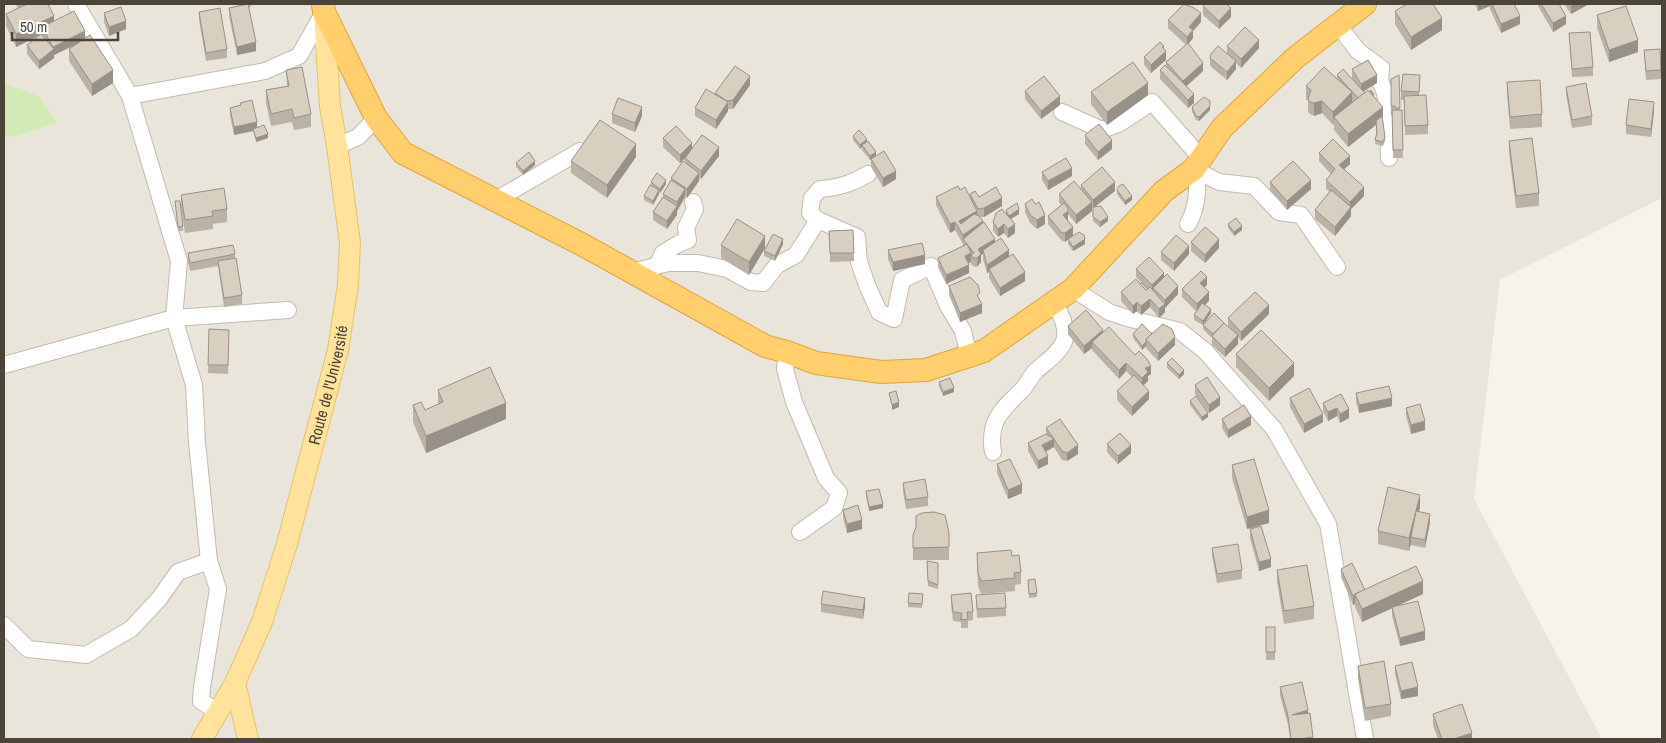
<svg xmlns="http://www.w3.org/2000/svg" width="1666" height="743" font-family="'Archivo Narrow',sans-serif">
  <style>
    .residential { fill: #eae5da }
    .green { fill: #d2eab5 }
    .lines { fill: none; stroke-linecap: round; stroke-linejoin: round }
    .minor-casing { stroke: #c2bbae; stroke-width: 18 }
    .major-casing { stroke: #e6c16a; stroke-width: 22 }
    .highway-casing { stroke: #e0a43c; stroke-width: 24 }
    .minor { stroke: #fff; stroke-width: 16 }
    .major { stroke: #ffe39c; stroke-width: 20 }
    .highway { stroke: #ffcf6e; stroke-width: 22 }
    .wall { fill: #bab2a6 }
    .shaded-wall { fill: #979187 }
    .building { fill: #d8cfc1; stroke: #979187 }
    .labels { text-anchor: middle; stroke-width: 4.5; stroke-linejoin: round; paint-order: stroke }
    .street-label { font-size: 16px; fill: #4b4439; stroke: #fff }
  </style>
  <rect width="100%" height="100%" fill="#f6f3ec"/>
  <!-- residential -->
  <path class="residential" d="M4,4H1662V198L1500,280L1474,499L1602,739H4V136L15,137L40,97L4,82Z"/>
  <!-- green -->
  <path class="green" d="M4,82L40,97L57,123L15,137L4,136Z"/>
  <g class="lines">
    <!-- minor casing -->
    <g class="minor-casing">
      <g id="minor">
        <path d="M76,4L130,96L179,261L174,318L194,385L197,442L209,561L218,589L202,687L201,701L219,713"/>
        <path d="M1338,25L1358,51L1381,68L1380,81L1385,93L1388,110L1389,158"/>
        <path d="M130,96L265,71L299,56L324,12"/>
        <path d="M1062,112L1102,130L1120,123L1152,102L1201,158"/>
        <path d="M337,146L358,137L376,118"/>
        <path d="M1194,169L1219,182L1254,186L1279,212L1301,215L1337,267"/>
        <path d="M868,174C852,183 839,188 820,189L812,198L810,213L818,220L857,237L859,262L867,285L879,312L894,319L902,280L931,266L948,306L963,331L969,356"/>
        <path d="M496,200L580,151"/>
        <path d="M1188,224C1197,208 1200,186 1194,169"/>
        <path d="M657,266L663,253L678,244L688,240L686,228L695,209L693,202"/>
        <path d="M632,272L668,263H698L727,269L751,282L763,283L777,265L796,255L818,220"/>
        <path d="M1073,289L1109,312L1127,318L1180,331L1205,351L1274,429L1328,524L1365,739"/>
        <path d="M787,352L785,369L794,402L826,478L839,493L834,508L800,532"/>
        <path d="M4,365L174,318L288,310"/>
        <path d="M993,452C988,422 1001,410 1021,391C1027,385 1030,377 1035,372C1044,363 1062,352 1065,338C1067,325 1060,313 1054,302"/>
        <path d="M4,625L28,649L86,655L131,629L159,599L178,572L209,561"/>
      </g>
    </g>
    <!-- major casing -->
    <g class="major-casing">
      <g id="major">
        <path d="M235,683L248,739"/>
        <path id="s1" d="M202,739L235,683L262,622L287,544L338,350L348,285L350,243L337,146L330,106L324,14"/>
      </g>
    </g>
    <!-- highway casing -->
    <g class="highway-casing">
      <path id="highway" d="M323,4L324,12L376,118L403,153L583,245L765,346L787,352L816,363L881,372L926,370L984,351L1073,289L1164,191L1194,169L1222,128L1295,58L1365,4"/>
    </g>
    <!-- minor -->
    <use href="#minor" class="minor"/>
    <!-- major -->
    <use href="#major" class="major"/>
    <!-- highway -->
    <use href="#highway" class="highway"/>
  </g>
  <!-- wall -->
  <g class="wall">
    <path d="M15,4H48L54,21L85,39L113,83L92,96L69,61V49L78,43L54,55V58L39,69L27,54V45L39,36L16,47L6,26V14L18,8Z"/>
    <path d="M238,4H251V7H249L256,51L237,55L229,16V8L238,6Z"/>
    <path d="M1475,4H1514L1520,24L1501,33L1490,9V6L1478,11Z"/>
    <path d="M1538,4H1559L1566,24L1553,32L1538,6Z"/>
    <path d="M1564,4H1589L1571,14Z"/>
    <path d="M1203,6L1231,17L1219,29L1203,15Z"/>
    <path d="M1395,11L1442,30L1411,50L1395,24Z"/>
    <path d="M199,12L227,49V58L206,61L199,20Z"/>
    <path d="M104,13L126,29L109,36L104,22Z"/>
    <path d="M1597,15L1638,52L1609,62L1597,28Z"/>
    <path d="M1168,20L1201,22L1193,31V38L1188,44L1203,71L1186,87L1194,103L1188,108L1160,79V70L1166,66V62L1186,45L1168,28Z"/>
    <path d="M1569,33L1593,67V76L1572,77Z"/>
    <path d="M1227,46L1259,48L1241,68L1236,63V69L1227,80L1210,66V58L1227,53Z"/>
    <path d="M1164,49L1166,60L1151,73L1144,65V57Z"/>
    <path d="M1644,50L1661,70V79L1646,80Z"/>
    <path d="M1352,69L1377,83L1363,91L1365,93L1374,97L1383,119L1385,141L1383,146L1375,144L1376,134V125L1348,147L1334,130V124L1333,125L1322,113L1314,116L1310,114L1308,112V101L1306,99V86L1337,78V75L1354,81L1352,78Z"/>
    <path d="M286,70L311,114V127L294,130L292,122L271,126L266,103V90L287,86Z"/>
    <path d="M1399,75L1400,110H1402L1403,158H1393L1392,115H1391V79Z"/>
    <path d="M1507,82L1542,114V127L1510,129L1507,94Z"/>
    <path d="M1420,84L1419,95L1428,125V134L1405,135L1404,100H1401V91Z"/>
    <path d="M750,85L733,109H728V111L716,129L695,116V108L715,95V93Z"/>
    <path d="M1566,87L1592,116V125L1572,128L1566,95Z"/>
    <path d="M1025,91L1060,105L1041,119L1025,99Z"/>
    <path d="M1091,92L1148,95L1107,125L1091,104Z"/>
    <path d="M240,103L257,127L268,138L256,142L253,131L234,135L230,116V108L240,105Z"/>
    <path d="M1192,107L1210,110L1199,121L1196,120L1192,112Z"/>
    <path d="M1654,111L1651,137L1626,134V125Z"/>
    <path d="M612,114L642,116L635,132L612,123Z"/>
    <path d="M1085,135L1112,149L1098,160L1085,144Z"/>
    <path d="M853,136L867,142L876,156L896,179L883,187L871,167V160H870L862,150V147L860,149L853,140Z"/>
    <path d="M663,138L719,156L701,179L699,178V181L687,198L685,196V197L677,211V215L667,229L653,220V212L663,197V194L671,181V178L685,162V159L680,163L663,147Z"/>
    <path d="M1509,141L1539,193V206L1516,208L1509,153Z"/>
    <path d="M1319,153L1350,164L1344,169L1364,196L1351,209V216L1335,236L1315,219V210L1330,192L1326,189V180L1331,174L1319,161Z"/>
    <path d="M636,157L607,198L571,173V161Z"/>
    <path d="M516,163L535,165L523,175L516,167Z"/>
    <path d="M1042,172L1072,176L1048,190L1042,180Z"/>
    <path d="M651,182L666,184L660,193L659,192V194L653,205L644,200V196L651,186Z"/>
    <path d="M1270,182L1311,189L1287,210L1270,190Z"/>
    <path d="M1081,185L1115,191L1096,206L1108,221L1100,227L1093,221V208L1092,207V211L1076,224L1068,214L1067,220L1073,236L1085,244L1073,251L1068,244V239L1065,242L1062,241L1048,224V216L1061,205L1059,202V194L1081,189Z"/>
    <path d="M960,190L970,196V194L1002,206L984,217H980L995,242L1009,257L1025,281L1000,296L989,278V272L987,273L983,259V254L981,255V262L977,267L973,266L971,264V262L968,263L969,273L946,284L938,267V258L963,246V244L955,230L950,233L936,205V197Z"/>
    <path d="M1117,190L1132,200L1125,205L1117,194Z"/>
    <path d="M181,195L227,209V222L213,224V229L185,233L181,207Z"/>
    <path d="M175,201L183,226V231H178Z"/>
    <path d="M1025,204H1035L1045,224L1037,229L1030,223L1025,212Z"/>
    <path d="M1006,210L1019,214L1011,219L1015,233L1008,238L1004,233L998,237L993,231V222L1006,214Z"/>
    <path d="M1228,224L1242,230L1234,236L1228,228Z"/>
    <path d="M853,230L854,261L830,262L829,231Z"/>
    <path d="M1191,242L1219,248L1205,263L1191,251Z"/>
    <path d="M783,244L775,261L764,256V251Z"/>
    <path d="M721,245L765,248L749,275L721,258Z"/>
    <path d="M888,250L925,264L893,271L888,259Z"/>
    <path d="M1161,252L1189,254L1174,271L1161,260Z"/>
    <path d="M188,253L235,254V258L242,295V304L224,307L218,266L190,271L188,262Z"/>
    <path d="M1136,269L1164,276L1178,294L1165,308V312L1159,318L1150,307L1141,315L1137,311L1133,314L1121,301V292L1142,283L1136,277Z"/>
    <path d="M1207,285L1204,288L1209,301L1205,305L1211,313L1204,324L1228,327V318L1269,314L1241,341L1238,337V344L1225,357L1212,345V338L1203,329V325L1194,320V315L1197,312L1182,297V289Z"/>
    <path d="M949,286L980,300L982,313L960,322L949,295Z"/>
    <path d="M1068,326L1103,332L1151,374L1148,376V381L1143,385L1149,399L1132,416L1117,400V391L1132,377L1126,371L1119,379L1092,350V348L1084,354L1068,334Z"/>
    <path d="M209,329L229,330L228,374L208,373Z"/>
    <path d="M1133,334H1152L1175,345L1158,361L1146,348V346L1142,350L1133,338Z"/>
    <path d="M1236,354L1294,376L1269,401L1236,367Z"/>
    <path d="M1167,363L1184,374L1179,379L1167,368Z"/>
    <path d="M939,382L954,392L943,396L939,386Z"/>
    <path d="M1195,385L1220,405L1209,413L1195,394Z"/>
    <path d="M438,390L506,419L426,453L413,422V405L425,410L438,405Z"/>
    <path d="M1356,393L1392,406L1359,413L1356,402Z"/>
    <path d="M1341,394L1349,418L1340,423L1337,416L1328,421L1323,411V403Z"/>
    <path d="M1290,398L1323,422L1304,433L1290,407Z"/>
    <path d="M1190,401L1208,417L1202,421L1190,405Z"/>
    <path d="M1406,408L1425,430L1411,434L1406,416Z"/>
    <path d="M1222,419L1251,425L1228,438L1222,428Z"/>
    <path d="M1046,428L1078,454L1067,461L1062,460L1054,447L1046,452L1048,464L1038,469L1028,451V443L1046,434Z"/>
    <path d="M1107,444L1131,453L1118,464L1107,452Z"/>
    <path d="M997,464L1022,493L1008,499L997,473Z"/>
    <path d="M1232,465L1269,523L1247,529L1232,478Z"/>
    <path d="M903,483L928,497V506L906,509L903,491Z"/>
    <path d="M866,491L883,508L869,511L866,496Z"/>
    <path d="M1420,507L1419,511L1430,522L1425,548L1411,545V543L1409,551L1378,544V531Z"/>
    <path d="M843,510L862,529L847,533L843,518Z"/>
    <path d="M1250,529L1271,567L1259,571L1250,538Z"/>
    <path d="M949,533V560H913V535Z"/>
    <path d="M1212,548L1242,570V579L1217,583L1212,556Z"/>
    <path d="M977,553L1012,556L1021,572V584L1015,585V591L981,594L978,586L977,566Z"/>
    <path d="M927,561L938,563V589L928,586Z"/>
    <path d="M1341,569L1365,590L1423,594L1395,607L1425,640L1400,646L1392,616V608L1362,622L1355,607V604L1353,605L1341,577Z"/>
    <path d="M1277,570L1314,606V619L1284,624L1277,582Z"/>
    <path d="M1028,580L1037,593V597L1029,598Z"/>
    <path d="M909,593L923,594L922,608L908,607Z"/>
    <path d="M951,595L973,612V620L968,621V628H961V622L953,621L951,604Z"/>
    <path d="M976,595L1006,608V616L977,618Z"/>
    <path d="M821,604L865,606L863,619L821,612Z"/>
    <rect x="1266" y="627" width="9" height="33"/>
    <path d="M1358,666L1391,704V716L1365,721L1358,679Z"/>
    <path d="M1395,666L1418,696L1401,699L1395,674Z"/>
    <path d="M1280,687L1308,713H1310L1313,739H1290L1288,725L1280,695Z"/>
    <path d="M1433,714L1472,739H1438L1433,726Z"/>
  </g>
  <!-- shaded-wall -->
  <g class="shaded-wall">
    <path d="M1478,4H1490V6L1478,11Z"/>
    <path d="M1574,4H1589L1571,14V6Z"/>
    <path d="M1231,8V17L1219,29V21Z"/>
    <path d="M1201,13V22L1193,31V38L1187,46V37L1189,27Z"/>
    <path d="M54,16V28L42,27V34L16,47V34Z"/>
    <path d="M1520,16V24L1501,33V24Z"/>
    <path d="M1566,16V24L1553,32V23Z"/>
    <path d="M1442,18V30L1411,50V37Z"/>
    <path d="M126,21V29L109,36V27Z"/>
    <path d="M85,31V40L54,55V58L39,69V61L53,47Z"/>
    <path d="M1259,40V48L1241,68V59Z"/>
    <path d="M1638,40V52L1609,62V50Z"/>
    <path d="M256,42V51L237,55V47Z"/>
    <path d="M1164,46V53L1166,51V60L1151,73V65Z"/>
    <path d="M1236,61V69L1227,80V72Z"/>
    <path d="M1203,63V71L1183,89V81Z"/>
    <path d="M113,70V83L92,96V84Z"/>
    <path d="M1377,75V83L1361,93V84Z"/>
    <path d="M750,76V85L733,109V100Z"/>
    <path d="M1148,83V95L1107,125V112Z"/>
    <path d="M1352,92V104L1334,117L1333,125V112Z"/>
    <path d="M1194,94V103L1188,108V100Z"/>
    <path d="M1060,96V105L1041,119V111Z"/>
    <path d="M1322,101V113L1314,116V103Z"/>
    <path d="M728,102V111L716,129V120Z"/>
    <path d="M1654,102V111L1651,137V129Z"/>
    <path d="M1210,106V110L1199,121V117Z"/>
    <path d="M642,107V116L635,132V123Z"/>
    <path d="M1383,107V119L1348,147V134Z"/>
    <path d="M257,122V130L253,129V131L234,135V127Z"/>
    <path d="M268,134V138L256,142V138Z"/>
    <path d="M867,139V143L862,145V147L860,149V145Z"/>
    <path d="M1112,140V149L1098,160V152Z"/>
    <path d="M692,143V151L680,163V155Z"/>
    <path d="M636,144V157L607,198V185Z"/>
    <path d="M719,147V156L701,179V171Z"/>
    <path d="M876,152V156L870,160V156Z"/>
    <path d="M1350,156V164L1339,174V165Z"/>
    <path d="M535,161V165L523,175V171Z"/>
    <path d="M1072,168V176L1048,190V181Z"/>
    <path d="M896,171V179L883,187V178Z"/>
    <path d="M699,173V181L687,198V189Z"/>
    <path d="M666,180V184L660,193V189Z"/>
    <path d="M1311,180V189L1287,210V201Z"/>
    <path d="M1115,182V191L1093,208V200Z"/>
    <path d="M1364,187V196L1351,209V216L1335,236V227L1350,209V202Z"/>
    <path d="M685,189V197L677,211V202Z"/>
    <path d="M659,190V194L653,205V201Z"/>
    <path d="M1132,196V200L1125,205V201Z"/>
    <path d="M1002,198V206L984,217V208Z"/>
    <path d="M1092,202V211L1076,224V215Z"/>
    <path d="M677,206V215L667,229V221Z"/>
    <path d="M1019,209V214L1009,220V216Z"/>
    <path d="M977,211V219L959,229V221Z"/>
    <path d="M1068,211V220L1063,223V215Z"/>
    <path d="M1045,215V224L1037,229V220Z"/>
    <path d="M1108,217V221L1100,227V222Z"/>
    <path d="M983,221V230L963,239V244V235Z"/>
    <path d="M955,222V230L950,233V224Z"/>
    <path d="M1004,224V233L998,237V229Z"/>
    <path d="M1015,224V233L1008,238V229Z"/>
    <path d="M1242,226V230L1234,236V232Z"/>
    <path d="M1073,227V236L1065,242V233Z"/>
    <path d="M765,236V248L749,275V262Z"/>
    <path d="M783,239V244L775,261V256Z"/>
    <path d="M995,239V247L983,250V254L981,255V262L977,267L978,249Z"/>
    <path d="M1085,239V244L1073,251V247Z"/>
    <path d="M1219,239V248L1205,263V255Z"/>
    <path d="M1189,246V254L1174,271V263Z"/>
    <path d="M1009,250V259L989,269V272L987,273V265Z"/>
    <path d="M971,253V262L965,265V256Z"/>
    <path d="M925,255V264L893,271V262Z"/>
    <path d="M969,265V273L946,284V275Z"/>
    <path d="M1025,272V281L1000,296V288Z"/>
    <path d="M1164,273V282L1153,288V293L1152,294V285Z"/>
    <path d="M1207,277V285L1200,292V283Z"/>
    <path d="M1178,286V294L1165,308V312L1159,318V309L1165,304V300Z"/>
    <path d="M1209,292V301L1197,312V304Z"/>
    <path d="M1150,299V307L1141,315V306Z"/>
    <path d="M1137,302V311L1133,314V306Z"/>
    <path d="M982,304V313L960,322V313Z"/>
    <path d="M1269,305V314L1241,341V332Z"/>
    <path d="M1211,309V313L1203,325V321Z"/>
    <path d="M1103,330V339L1092,342V348L1084,354V346Z"/>
    <path d="M1238,335V344L1225,357V349Z"/>
    <path d="M1175,337V345L1158,361V353Z"/>
    <path d="M1146,342V346L1142,350V346Z"/>
    <path d="M1126,363V371L1119,379V370Z"/>
    <path d="M1294,363V376L1269,401V388Z"/>
    <path d="M1151,366V374L1148,376V381L1142,387V378L1145,368Z"/>
    <path d="M1184,370V374L1179,379V375Z"/>
    <path d="M954,388V392L943,396V392Z"/>
    <path d="M1149,391V399L1132,416V407Z"/>
    <path d="M1220,397V405L1209,413V405Z"/>
    <path d="M1392,398V406L1359,413V405Z"/>
    <path d="M899,402V407L892,410V405Z"/>
    <path d="M506,403V419L426,453V436Z"/>
    <path d="M1337,408V416L1328,421V412Z"/>
    <path d="M1349,409V418L1340,423V414Z"/>
    <path d="M1208,413V417L1202,421V417Z"/>
    <path d="M1323,414V422L1304,433V424Z"/>
    <path d="M1251,416V425L1228,438V430Z"/>
    <path d="M1425,421V430L1411,434V425Z"/>
    <path d="M1054,439V447L1042,453V445Z"/>
    <path d="M1078,445V454L1067,461V453Z"/>
    <path d="M1131,445V453L1118,464V456Z"/>
    <path d="M1048,456V464L1038,469V461Z"/>
    <path d="M1022,484V493L1008,499V490Z"/>
    <path d="M1420,495V507L1413,537H1411V543L1409,551V538Z"/>
    <path d="M883,504V508L869,511V507Z"/>
    <path d="M1269,510V523L1247,529V517Z"/>
    <path d="M1430,514V522L1425,548V540Z"/>
    <path d="M862,520V529L847,533V524Z"/>
    <path d="M1271,559V567L1259,571V562Z"/>
    <path d="M1423,581V594L1362,622V609Z"/>
    <path d="M1353,596H1355V604L1353,605Z"/>
    <path d="M865,598V606L863,619V610Z"/>
    <path d="M1425,631V640L1400,646V638Z"/>
    <path d="M1418,687V696L1401,699V691Z"/>
    <path d="M1308,710V719L1292,715Z"/>
    <path d="M1472,733V739H1453Z"/>
  </g>
  <!-- building -->
  <g class="building">
    <path d="M27,4H48L54,16L16,34L6,14Z"/>
    <path d="M248,4L256,42L237,47L229,8Z"/>
    <path d="M1184,4L1194,8L1201,13L1189,27L1193,30L1187,37L1168,20Z"/>
    <path d="M1205,4H1226L1231,8L1219,21L1203,6Z"/>
    <path d="M1407,4H1433L1442,18L1411,37L1395,11Z"/>
    <path d="M1492,4H1514L1520,16L1501,24Z"/>
    <path d="M1541,4H1559L1566,16L1553,23Z"/>
    <path d="M1626,6L1638,40L1609,50L1597,15Z"/>
    <path d="M121,7L126,21L109,27L104,13Z"/>
    <path d="M220,8L227,49L206,53L199,12Z"/>
    <path d="M74,11L85,31L53,47L42,27Z"/>
    <path d="M1245,27L1259,40L1241,59L1227,46Z"/>
    <path d="M1590,32L1593,67L1572,69L1569,33Z"/>
    <path d="M41,34L54,49L39,61L27,45Z"/>
    <path d="M90,35L113,70L92,84L69,49Z"/>
    <path d="M1160,42L1164,46L1162,47L1166,51L1151,65L1144,57Z"/>
    <path d="M1188,43L1203,63L1183,81L1166,62Z"/>
    <path d="M1218,46L1236,61L1227,72L1210,58L1211,54Z"/>
    <path d="M1660,49L1661,70L1646,71L1644,50Z"/>
    <path d="M1368,60L1377,75L1361,84L1352,69Z"/>
    <path d="M1133,62L1148,83L1107,112L1091,92Z"/>
    <path d="M1165,65L1194,94L1188,100L1160,70Z"/>
    <path d="M735,66L750,76L733,100L727,101L715,93Z"/>
    <path d="M302,67L311,114L294,118L292,109L271,114L266,90L289,86L286,70Z"/>
    <path d="M1324,67L1352,92L1333,112L1322,101L1314,103L1310,102L1308,99L1311,90L1306,86Z"/>
    <path d="M1343,69L1365,93L1358,98L1337,75Z"/>
    <path d="M1403,74L1420,75L1419,92L1401,91Z"/>
    <path d="M1399,75L1400,108H1395V106H1391V79Z"/>
    <path d="M1044,76L1060,96L1041,111L1025,91Z"/>
    <path d="M1540,80L1542,114L1510,117L1507,82Z"/>
    <path d="M1586,83L1592,116L1572,120L1566,87Z"/>
    <path d="M706,89L728,102L716,120L695,108Z"/>
    <path d="M1368,90L1383,107L1348,134L1334,117Z"/>
    <path d="M1371,90L1374,95H1373L1370,91Z"/>
    <path d="M1426,95L1428,125L1405,126L1404,96Z"/>
    <path d="M1204,97L1210,101V106L1199,117L1196,116L1192,107Z"/>
    <path d="M618,98L642,107L635,123L612,114Z"/>
    <path d="M1629,99L1654,102L1651,129L1626,125Z"/>
    <path d="M252,100L257,122L234,127L230,108L241,105L240,103Z"/>
    <path d="M1392,110H1402L1403,150H1393Z"/>
    <path d="M1382,116L1385,137L1383,142L1375,140L1377,133L1376,121Z"/>
    <path d="M600,120L636,144L607,185L571,161Z"/>
    <path d="M1099,124L1112,140L1098,152L1085,135Z"/>
    <path d="M264,125L268,134L256,138L253,129Z"/>
    <path d="M676,126L692,143L680,155L663,138Z"/>
    <path d="M859,130L867,139L860,145L853,136Z"/>
    <path d="M702,135L719,147L701,171L685,158Z"/>
    <path d="M1532,138L1539,193L1516,196L1509,141Z"/>
    <path d="M1333,139L1350,156L1339,165L1364,187L1350,202L1326,180L1335,169L1319,153Z"/>
    <path d="M868,141L876,152L870,156L862,145Z"/>
    <path d="M884,151L896,171L883,178L871,159Z"/>
    <path d="M529,152L535,161L523,171L516,163Z"/>
    <path d="M1066,158L1072,168L1048,181L1042,172Z"/>
    <path d="M683,161L699,173L687,189L671,178Z"/>
    <path d="M1293,161L1311,180L1287,201L1270,182Z"/>
    <path d="M1102,167L1115,182L1093,200L1081,185Z"/>
    <path d="M657,173L666,180L660,189L651,182Z"/>
    <path d="M671,180L685,189L677,202L663,194Z"/>
    <path d="M1074,181L1092,202L1076,215L1059,194Z"/>
    <path d="M1123,184L1132,196L1125,201L1117,190L1119,186Z"/>
    <path d="M650,185L659,190L653,201L644,196Z"/>
    <path d="M958,186L960,190L965,187L977,211L959,221L961,224L974,214L979,216L983,221L963,235L955,222L950,224L936,197Z"/>
    <path d="M996,187L1002,198L984,208L978,209L970,194L975,191L979,197Z"/>
    <path d="M224,188L227,209L212,211L213,216L185,220L181,195Z"/>
    <path d="M1331,190L1351,207L1335,227L1315,210Z"/>
    <path d="M663,197L677,206L667,221L653,212Z"/>
    <path d="M1032,199L1035,204L1039,202L1045,215L1037,220L1030,215L1025,204Z"/>
    <path d="M175,201H180L183,226L178,227Z"/>
    <path d="M1017,203L1019,209L1009,216L1006,210Z"/>
    <path d="M1064,203L1068,208V211L1063,215L1073,227L1065,233H1062L1048,216Z"/>
    <path d="M1101,206L1108,217L1100,222L1093,217V207Z"/>
    <path d="M1002,209L1015,224L1008,229L1004,224L998,229L993,222L996,213Z"/>
    <path d="M1236,218L1242,226L1234,232L1228,224Z"/>
    <path d="M737,219L765,236L749,262L721,245Z"/>
    <path d="M984,222L995,239L978,249L981,254L977,258H973L971,255L974,253L963,239Z"/>
    <path d="M1205,227L1219,239L1205,255L1191,242Z"/>
    <path d="M853,230L854,253H830L829,231Z"/>
    <path d="M1079,232L1084,235L1085,239L1073,247L1068,239Z"/>
    <path d="M773,234L783,239L775,256L764,251Z"/>
    <path d="M1176,235L1189,246L1174,263L1161,252Z"/>
    <path d="M1001,238L1009,250L987,265L983,250Z"/>
    <path d="M922,243L925,255L893,262L888,250Z"/>
    <path d="M967,244L971,253L965,256L969,265L946,275L938,258Z"/>
    <path d="M233,245L235,254L190,263L188,253Z"/>
    <path d="M1013,254L1025,272L1000,288L989,269Z"/>
    <path d="M1149,257L1164,273L1152,285L1136,269Z"/>
    <path d="M236,258L242,295L224,298L218,261Z"/>
    <path d="M1201,271L1207,277L1200,283L1209,292L1197,304L1182,289Z"/>
    <path d="M1167,274L1178,286L1165,300L1153,288Z"/>
    <path d="M970,277L978,285L980,293L977,295L982,304L960,313L949,286Z"/>
    <path d="M1136,279L1146,290L1150,287L1165,304L1159,309L1150,299L1141,306L1137,302L1133,306L1121,292Z"/>
    <path d="M1142,283L1148,289L1146,290L1140,284Z"/>
    <path d="M1255,292L1269,305L1241,332L1228,318Z"/>
    <path d="M1202,303L1211,309L1203,321L1194,315Z"/>
    <path d="M1086,310L1103,330L1084,346L1068,326Z"/>
    <path d="M1214,313L1224,323L1213,334L1203,325Z"/>
    <path d="M1224,323L1238,335L1225,349L1212,336Z"/>
    <path d="M1142,324L1152,334L1146,339V342L1142,346L1133,334Z"/>
    <path d="M1163,324L1172,329L1175,337L1158,353L1146,339Z"/>
    <path d="M1109,327L1135,355L1139,351L1147,359L1151,366L1145,368L1148,372L1142,378L1126,363L1119,370L1092,342Z"/>
    <path d="M209,329L229,330L228,365H208Z"/>
    <path d="M1261,330L1294,363L1269,388L1236,354Z"/>
    <path d="M1172,358L1184,370L1179,375L1167,363Z"/>
    <path d="M490,367L506,403L426,436L413,405L421,402L425,410L443,402L438,390Z"/>
    <path d="M1134,375L1149,391L1132,407L1117,391Z"/>
    <path d="M1207,377L1220,397L1209,405L1195,385Z"/>
    <path d="M950,378L954,388L943,392L939,382Z"/>
    <path d="M1389,386L1392,398L1359,405L1356,393Z"/>
    <path d="M1309,388L1323,414L1304,424L1290,398Z"/>
    <path d="M896,391L899,402L892,405L889,393Z"/>
    <path d="M1341,394L1349,409L1340,414L1337,408L1328,412L1323,403Z"/>
    <path d="M1196,396L1208,413L1202,417L1190,401Z"/>
    <path d="M1420,404L1425,421L1411,425L1406,408Z"/>
    <path d="M1244,405L1251,416L1228,430L1222,419Z"/>
    <path d="M1060,419L1078,445L1067,453L1062,451L1054,439L1042,445L1048,456L1038,461L1028,443L1046,434L1054,439L1046,428Z"/>
    <path d="M1120,433L1131,445L1118,456L1107,444Z"/>
    <path d="M1010,459L1022,484L1008,490L997,464Z"/>
    <path d="M1254,459L1269,510L1247,517L1232,465Z"/>
    <path d="M925,479L928,497L906,500L903,483Z"/>
    <path d="M1388,487L1420,495L1409,538L1378,531Z"/>
    <path d="M879,489L883,504L869,507L866,491Z"/>
    <path d="M858,505L862,520L847,524L843,510Z"/>
    <path d="M1416,511L1430,514L1425,540L1411,537Z"/>
    <path d="M934,512L945,515L949,533V547L913,548V535L916,527V516L922,513Z"/>
    <path d="M1261,526L1271,559L1259,562L1250,529Z"/>
    <path d="M1238,544L1242,570L1217,574L1212,548Z"/>
    <path d="M1011,550L1012,556L1019,555L1021,572L1014,573L1015,578L981,581L978,573L977,553Z"/>
    <path d="M927,561L938,563V585L928,581Z"/>
    <path d="M1352,563L1365,590L1355,594V595L1353,596L1341,569Z"/>
    <path d="M1307,565L1314,606L1284,611L1277,570Z"/>
    <path d="M1416,566L1423,581L1362,609L1355,594Z"/>
    <path d="M1035,579L1037,593L1029,594L1028,580Z"/>
    <path d="M823,591L865,598L863,610L821,604Z"/>
    <path d="M909,593L923,594L922,604L908,603Z"/>
    <path d="M971,593L973,612H967L968,619L961,620L962,613L953,612L951,595Z"/>
    <path d="M1005,593L1006,608L977,609L976,595Z"/>
    <path d="M1418,601L1425,631L1400,638L1392,607Z"/>
    <rect x="1266" y="627" width="9" height="25"/>
    <path d="M1384,661L1391,704L1365,708L1358,666Z"/>
    <path d="M1412,662L1418,687L1401,691L1395,666Z"/>
    <path d="M1302,682L1308,710L1292,715L1310,713L1313,737L1299,739H1291L1288,716L1280,687Z"/>
    <path d="M1462,704L1472,733L1453,739H1442L1433,714Z"/>
  </g>
  <g class="labels">
    <!-- street labels -->
    <g class="street-label">
      <text dy="6" stroke="none"><textPath href="#s1" startOffset="378">Route de l'Université</textPath></text>
    </g>
  </g>
  <!-- border -->
  <rect width="1666" height="743" fill="none" stroke="#4b4439" stroke-width="10"/>
  <!-- scale -->
  <path d="M12 32v8h106v-8" fill="none" stroke="#4b4439" stroke-width="2.5"/>
  <text x="20" y="32" font-size="15" fill="#4b4439" stroke="#ffffff" stroke-width="4" paint-order="stroke">50 m</text>
</svg>
